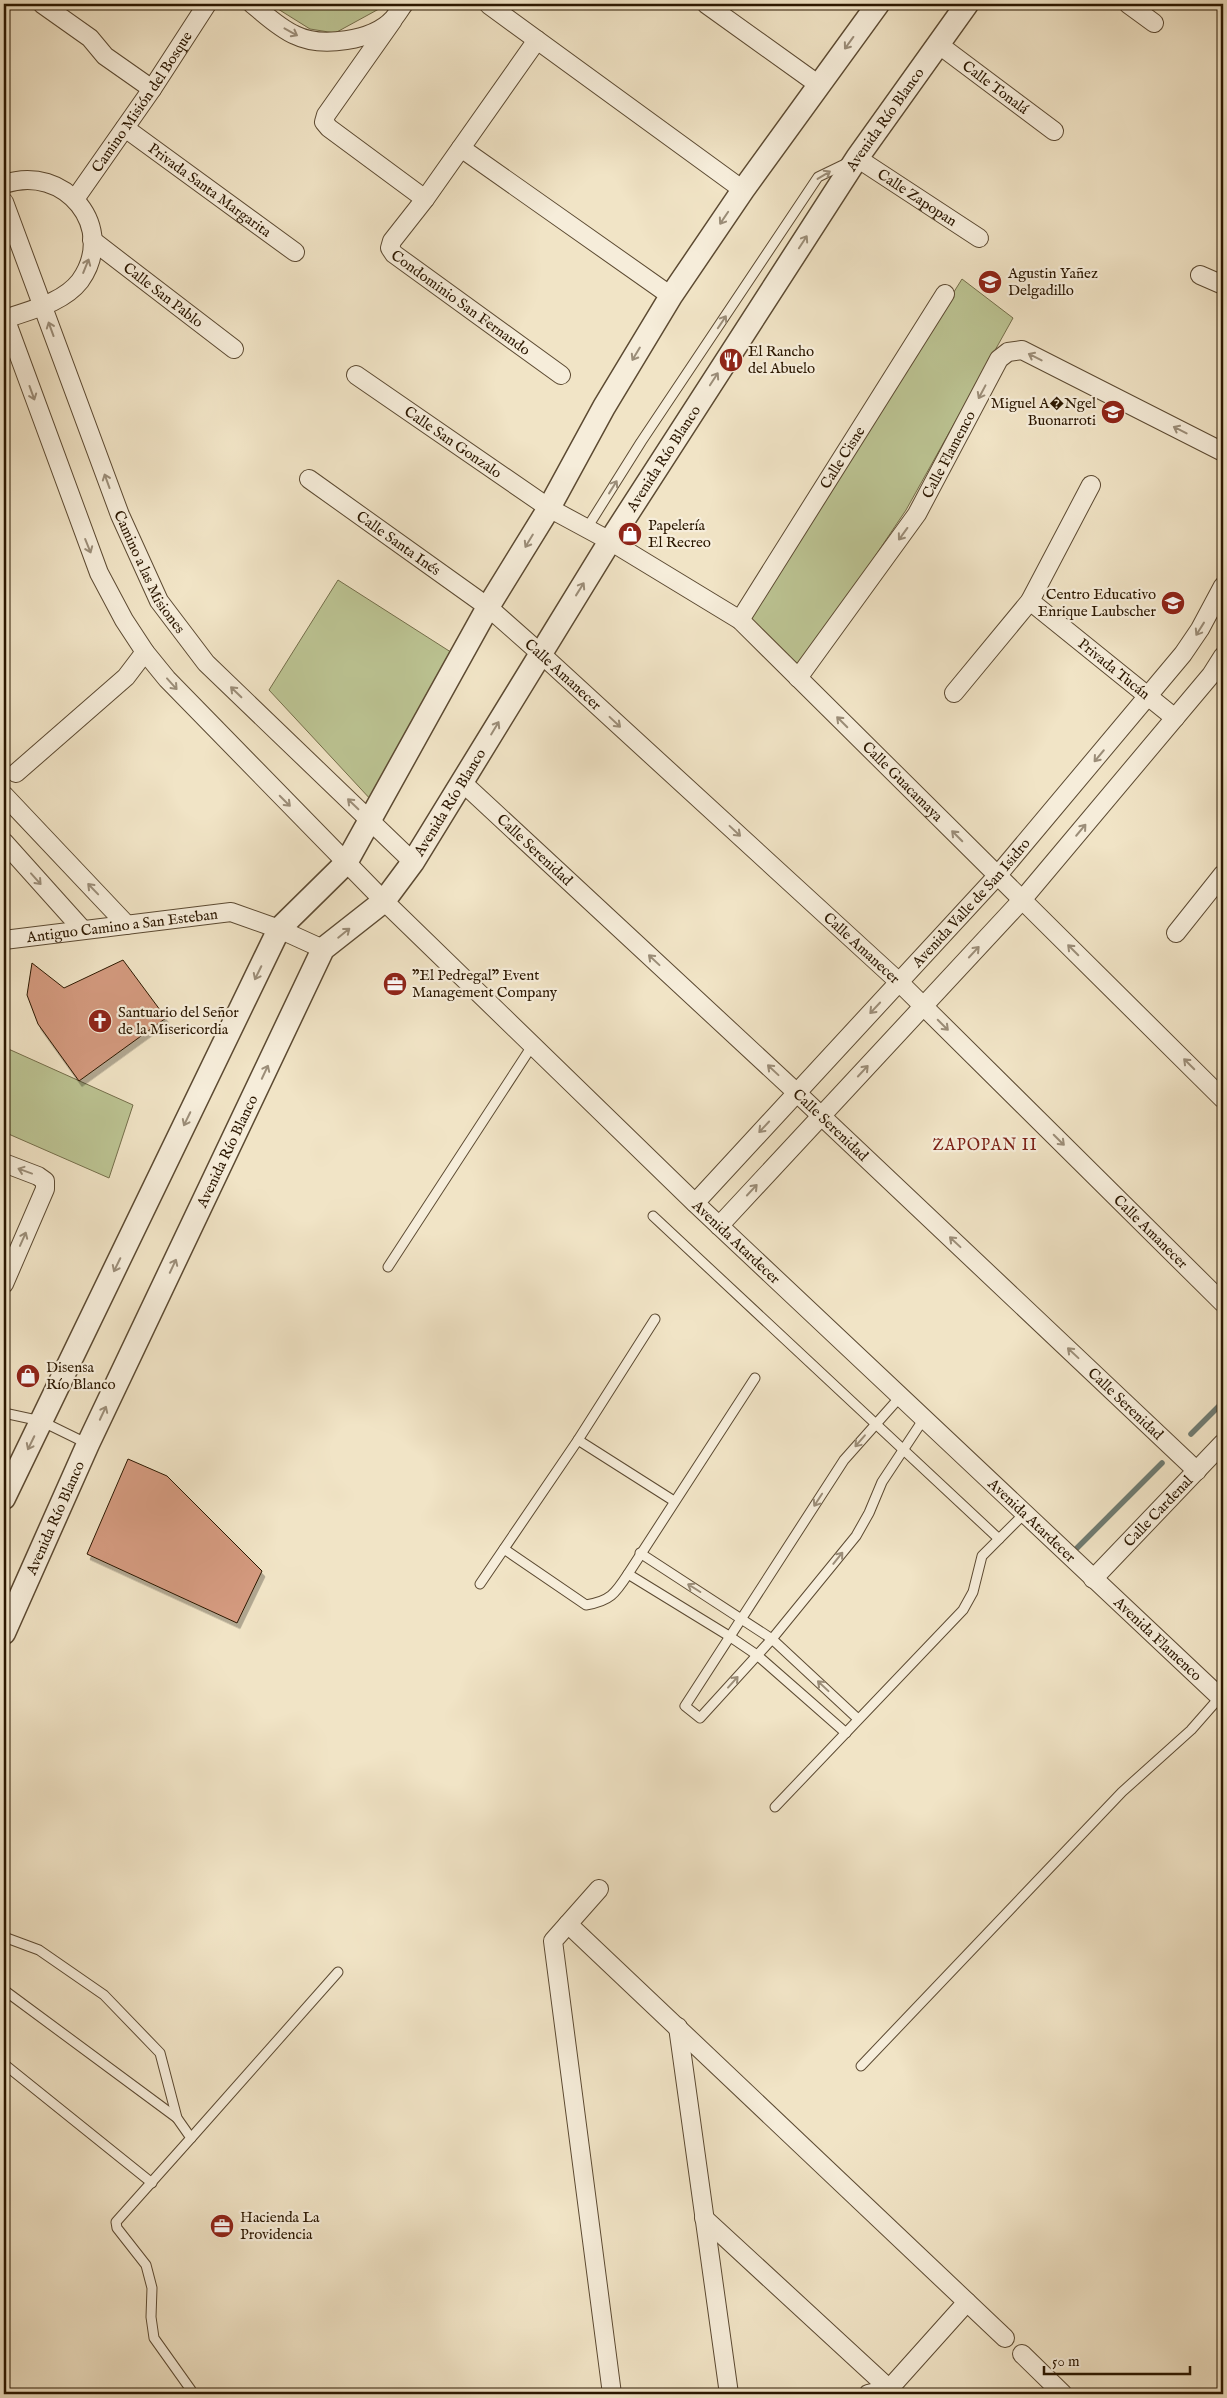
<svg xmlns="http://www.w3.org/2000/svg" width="1227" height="2398" font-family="'IM FELL English',serif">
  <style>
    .green { fill: #bcc493; stroke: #746e4a }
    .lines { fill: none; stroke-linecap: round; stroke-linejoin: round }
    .stream { stroke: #6f7b71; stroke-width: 5.5 }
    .building { fill: #d49a7f; stroke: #2b1700; filter: url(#shadow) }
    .service-casing { stroke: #5c4a32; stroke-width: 11 }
    .minor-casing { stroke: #5c4a32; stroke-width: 20 }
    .tertiary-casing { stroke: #5c4a32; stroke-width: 25 }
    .service { stroke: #f6edda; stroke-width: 9 }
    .minor { stroke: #f6edda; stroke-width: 18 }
    .tertiary { stroke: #f6edda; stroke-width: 22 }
    .oneway { stroke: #9b8d78 }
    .labels { text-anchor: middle; stroke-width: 4.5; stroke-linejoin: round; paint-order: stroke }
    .street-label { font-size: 15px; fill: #2b1700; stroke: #f6edda }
    .poi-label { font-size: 15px; fill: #2b1700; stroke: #f6edda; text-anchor: start }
    .neighbourhood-label { font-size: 16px; letter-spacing: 1px; fill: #7a1f14; stroke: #f6edda }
  </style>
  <defs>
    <filter id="shadow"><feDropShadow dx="3" dy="5.5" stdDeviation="0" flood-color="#0004"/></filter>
  </defs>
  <rect width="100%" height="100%" fill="#f1e4c6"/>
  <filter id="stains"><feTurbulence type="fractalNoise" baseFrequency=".004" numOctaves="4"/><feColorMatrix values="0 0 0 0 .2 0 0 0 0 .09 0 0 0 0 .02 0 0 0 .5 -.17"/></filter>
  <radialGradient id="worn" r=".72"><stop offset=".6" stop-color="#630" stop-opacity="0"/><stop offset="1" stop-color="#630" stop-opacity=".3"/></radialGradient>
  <!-- green -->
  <g class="green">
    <path d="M270,4H388L335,33L310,29Z"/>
    <path d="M962,279L1013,318L906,510L800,668L749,620Z"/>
    <path d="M338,580L457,656L373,802L269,690Z"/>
    <path d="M4,1047L133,1105L109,1178L4,1132Z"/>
  </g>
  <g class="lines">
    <!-- stream -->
    <g class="stream">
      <path d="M1191,1434L1223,1402"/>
      <path d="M1077,1548L1162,1463"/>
    </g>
  </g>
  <!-- building -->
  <g class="building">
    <path d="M123,960L166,1018L79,1081L38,1024L27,995L32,963L64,988Z"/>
    <path d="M128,1459L167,1476L262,1571L237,1623L87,1554Z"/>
  </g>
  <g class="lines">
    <!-- service casing -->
    <g class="service-casing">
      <g id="service">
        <path d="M587,528L641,442L818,177L847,163"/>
        <path d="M653,1216L999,1539"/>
        <path d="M388,1267L532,1046"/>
        <path d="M900,1397L844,1460L685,1706L700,1718L772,1639L856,1536L869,1513L882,1482L923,1420"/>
        <path d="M4,1413L41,1421L88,1444"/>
        <path d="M578,1440L674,1501"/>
        <path d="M504,1549L586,1605C610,1601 615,1594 628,1574L755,1378"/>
        <path d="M640,1553L772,1639L858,1719"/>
        <path d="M628,1574L729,1636L757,1655L846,1733"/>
        <path d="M480,1584L578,1440L655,1319"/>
        <path d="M775,1807L963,1610L973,1592L982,1556L1024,1514"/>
        <path d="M4,1937L39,1950L104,1995L160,2053L177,2118L191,2138L116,2222L117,2228L146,2265L152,2288L151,2317L154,2338L191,2390"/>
        <path d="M4,1990L177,2118"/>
        <path d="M4,2064L152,2183"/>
        <path d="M861,2066L1122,1792L1191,1730L1220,1697"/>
        <path d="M191,2138L338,1972"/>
      </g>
    </g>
    <!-- minor casing -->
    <g class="minor-casing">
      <g id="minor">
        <path d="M42,4L90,38L105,56L152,89"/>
        <path d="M252,4C266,15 279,28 295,35C321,48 373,41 393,19C397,15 400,9 404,4"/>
        <path d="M706,4L819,85"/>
        <path d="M1128,4L1154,23"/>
        <path d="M489,5L743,190"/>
        <path d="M393,20L326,115L324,122L329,128L425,199"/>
        <path id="s1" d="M537,40L425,199L392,241L390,248L394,254L561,375"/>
        <path id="s2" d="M938,44L1054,131"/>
        <path id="s3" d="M125,128L295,252"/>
        <path d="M461,148L671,296"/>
        <path id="s4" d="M857,158L979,238"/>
        <path d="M4,184C65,163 118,228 80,281C63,303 30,310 5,319"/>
        <path id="s5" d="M75,199L152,89L207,4"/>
        <path id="s6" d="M4,202L120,515L159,601L206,663L413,862"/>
        <path id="s7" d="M92,240L234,349"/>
        <path d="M1200,275L1223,285"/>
        <path id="s8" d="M4,315L99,573L124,620L145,652L167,679L384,901L695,1203L1223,1700"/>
        <path id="s9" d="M356,375L549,508L610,541L740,620L1223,1099"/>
        <path id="s10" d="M309,479L488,607L540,653L899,982L1223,1303"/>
        <path id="s11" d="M1030,601L1175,718"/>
        <path id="s12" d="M740,620L945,294"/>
        <path id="s13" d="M798,678L917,514L999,359L1008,352L1022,350L1223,452"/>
        <path d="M954,693L1030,601L1091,485"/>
        <path d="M16,773L126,677L145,652"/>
        <path id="s14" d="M463,783L796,1092L1197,1471"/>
        <path d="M4,795L127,925"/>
        <path d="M4,842L83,930"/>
        <path d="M1176,933L1223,874"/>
        <path id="s15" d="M4,940L231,912L279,929L323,949"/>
        <path d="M4,1163L38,1176L45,1181V1189L4,1284"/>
        <path id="s16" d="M695,1203L997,876L1183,654L1200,629L1223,586"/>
        <path d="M719,1226L1022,900L1211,675L1223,656"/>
        <path id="s17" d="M1093,1579L1223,1443"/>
        <path d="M599,1889L553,1941L612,2394"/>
        <path d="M568,1924L1005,2338"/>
        <path d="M678,2027L729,2394"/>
        <path d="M704,2218L895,2394"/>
        <path d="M1022,2354L1063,2394"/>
        <path d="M868,2394L889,2389L967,2302"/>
      </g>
    </g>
    <!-- tertiary casing -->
    <g class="tertiary-casing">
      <g id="tertiary">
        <path d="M4,1498L279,929L346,863L488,607L549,508L604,407L671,296L743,190L878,4"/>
        <path id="s18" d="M4,1633L88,1444L323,949L384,901L413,862L610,541L857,158L967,4"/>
      </g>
    </g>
    <!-- service -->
    <use href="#service" class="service"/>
    <!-- minor -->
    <use href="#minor" class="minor"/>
    <!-- tertiary -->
    <use href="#tertiary" class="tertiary"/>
  </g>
  <!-- one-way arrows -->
  <defs><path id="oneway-shaft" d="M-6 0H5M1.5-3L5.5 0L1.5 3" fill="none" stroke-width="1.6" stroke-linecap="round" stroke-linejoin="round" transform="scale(1.25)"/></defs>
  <g class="oneway">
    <use href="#oneway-shaft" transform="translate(291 32) rotate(29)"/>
    <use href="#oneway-shaft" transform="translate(849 43) rotate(126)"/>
    <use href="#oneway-shaft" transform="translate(824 175) rotate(-31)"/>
    <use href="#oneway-shaft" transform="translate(724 218) rotate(124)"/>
    <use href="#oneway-shaft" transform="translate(803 242) rotate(-57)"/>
    <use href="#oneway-shaft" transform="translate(86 266) rotate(-68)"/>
    <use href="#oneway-shaft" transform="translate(722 322) rotate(-56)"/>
    <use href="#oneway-shaft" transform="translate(51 329) rotate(-110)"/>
    <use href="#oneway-shaft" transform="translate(636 354) rotate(121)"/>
    <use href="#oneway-shaft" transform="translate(1035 357) rotate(-153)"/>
    <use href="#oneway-shaft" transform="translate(714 379) rotate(-57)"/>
    <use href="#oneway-shaft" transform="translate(982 392) rotate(118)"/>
    <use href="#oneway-shaft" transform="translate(32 393) rotate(70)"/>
    <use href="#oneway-shaft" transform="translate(1180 430) rotate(-153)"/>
    <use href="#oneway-shaft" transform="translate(107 481) rotate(-110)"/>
    <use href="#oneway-shaft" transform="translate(613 487) rotate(-58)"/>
    <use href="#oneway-shaft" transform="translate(903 534) rotate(126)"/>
    <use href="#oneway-shaft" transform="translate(529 541) rotate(121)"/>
    <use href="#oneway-shaft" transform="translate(88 546) rotate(68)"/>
    <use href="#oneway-shaft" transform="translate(580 589) rotate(-58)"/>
    <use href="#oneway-shaft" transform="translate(1200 629) rotate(122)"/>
    <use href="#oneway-shaft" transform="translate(172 684) rotate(48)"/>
    <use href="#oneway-shaft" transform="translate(236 692) rotate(-136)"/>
    <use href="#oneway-shaft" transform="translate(615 722) rotate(43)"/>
    <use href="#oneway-shaft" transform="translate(842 722) rotate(-135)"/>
    <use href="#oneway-shaft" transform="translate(495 728) rotate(-59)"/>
    <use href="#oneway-shaft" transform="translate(1099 756) rotate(130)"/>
    <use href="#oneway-shaft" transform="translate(285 801) rotate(45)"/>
    <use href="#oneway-shaft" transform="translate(353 804) rotate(-136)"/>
    <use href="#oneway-shaft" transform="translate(1081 830) rotate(-50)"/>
    <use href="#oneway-shaft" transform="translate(735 831) rotate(43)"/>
    <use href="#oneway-shaft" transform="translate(957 836) rotate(-135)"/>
    <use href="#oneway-shaft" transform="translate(36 879) rotate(48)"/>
    <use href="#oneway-shaft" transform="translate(93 889) rotate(-134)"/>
    <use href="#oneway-shaft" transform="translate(344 933) rotate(-39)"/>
    <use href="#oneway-shaft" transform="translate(1073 950) rotate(-135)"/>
    <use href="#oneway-shaft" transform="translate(974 952) rotate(-47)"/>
    <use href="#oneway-shaft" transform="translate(654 960) rotate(-137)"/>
    <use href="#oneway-shaft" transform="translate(258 973) rotate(116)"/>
    <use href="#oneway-shaft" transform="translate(875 1008) rotate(133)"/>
    <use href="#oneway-shaft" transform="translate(943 1025) rotate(45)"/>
    <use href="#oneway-shaft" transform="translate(1189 1064) rotate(-135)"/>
    <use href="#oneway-shaft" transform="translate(773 1070) rotate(-137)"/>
    <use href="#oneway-shaft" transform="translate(863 1071) rotate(-47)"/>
    <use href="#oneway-shaft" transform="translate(265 1072) rotate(-65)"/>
    <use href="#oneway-shaft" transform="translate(187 1119) rotate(116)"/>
    <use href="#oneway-shaft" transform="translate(764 1127) rotate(133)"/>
    <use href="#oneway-shaft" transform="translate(1059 1140) rotate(45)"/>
    <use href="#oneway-shaft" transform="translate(25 1171) rotate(-160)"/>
    <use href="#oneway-shaft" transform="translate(752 1190) rotate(-47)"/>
    <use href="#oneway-shaft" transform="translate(23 1239) rotate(-66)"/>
    <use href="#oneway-shaft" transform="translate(955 1242) rotate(-137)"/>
    <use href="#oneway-shaft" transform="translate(117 1265) rotate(116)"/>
    <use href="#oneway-shaft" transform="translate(173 1266) rotate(-65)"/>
    <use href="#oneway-shaft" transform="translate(1073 1353) rotate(-137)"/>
    <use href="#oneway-shaft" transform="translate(103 1413) rotate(-65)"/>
    <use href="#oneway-shaft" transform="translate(860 1441) rotate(131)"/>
    <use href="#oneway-shaft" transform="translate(31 1443) rotate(116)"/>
    <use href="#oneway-shaft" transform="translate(818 1500) rotate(123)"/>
    <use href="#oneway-shaft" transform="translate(838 1558) rotate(-51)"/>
    <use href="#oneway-shaft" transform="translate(694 1588) rotate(-148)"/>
    <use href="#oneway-shaft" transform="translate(733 1682) rotate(-48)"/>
    <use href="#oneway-shaft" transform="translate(823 1686) rotate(-137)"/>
  </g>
  <!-- icons -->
  <defs>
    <g id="school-disc" transform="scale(1.25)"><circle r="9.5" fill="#8f2418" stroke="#f6edda"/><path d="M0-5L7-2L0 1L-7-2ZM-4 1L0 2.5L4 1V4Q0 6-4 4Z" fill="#fff"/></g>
    <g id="restaurant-disc" transform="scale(1.25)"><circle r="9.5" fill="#8f2418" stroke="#f6edda"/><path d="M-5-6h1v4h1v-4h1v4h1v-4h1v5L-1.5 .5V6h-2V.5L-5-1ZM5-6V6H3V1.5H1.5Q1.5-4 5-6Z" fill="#fff"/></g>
    <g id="shop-disc" transform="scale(1.25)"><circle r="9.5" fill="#8f2418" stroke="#f6edda"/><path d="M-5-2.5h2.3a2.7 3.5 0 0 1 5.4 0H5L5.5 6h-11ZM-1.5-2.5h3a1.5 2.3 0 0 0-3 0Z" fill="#fff"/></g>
    <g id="office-disc" transform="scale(1.25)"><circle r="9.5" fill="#8f2418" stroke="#f6edda"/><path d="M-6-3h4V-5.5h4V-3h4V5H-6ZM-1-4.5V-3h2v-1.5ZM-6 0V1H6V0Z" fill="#fff"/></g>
    <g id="church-disc" transform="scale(1.25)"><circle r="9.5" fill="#8f2418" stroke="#f6edda"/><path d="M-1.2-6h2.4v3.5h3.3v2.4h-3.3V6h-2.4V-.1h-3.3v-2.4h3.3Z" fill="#fff"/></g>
  </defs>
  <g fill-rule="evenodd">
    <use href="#school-disc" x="990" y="282"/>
    <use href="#restaurant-disc" x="731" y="360"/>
    <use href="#school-disc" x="1113" y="412"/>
    <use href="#shop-disc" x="630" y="534"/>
    <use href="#school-disc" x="1173" y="603"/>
    <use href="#office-disc" x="395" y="984"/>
    <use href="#church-disc" x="100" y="1021"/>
    <use href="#shop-disc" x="28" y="1376"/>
    <use href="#office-disc" x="222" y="2226"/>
  </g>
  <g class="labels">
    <!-- street labels -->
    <g class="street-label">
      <text dy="5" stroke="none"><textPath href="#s2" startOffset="72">Calle Tonalá</textPath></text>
      <text dy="5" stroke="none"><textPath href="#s5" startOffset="118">Camino Misión del Bosque</textPath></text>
      <text dy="5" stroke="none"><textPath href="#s18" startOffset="1761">Avenida Río Blanco</textPath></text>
      <text dy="5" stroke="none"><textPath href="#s3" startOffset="105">Privada Santa Margarita</textPath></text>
      <text dy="5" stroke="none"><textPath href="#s4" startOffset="72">Calle Zapopan</textPath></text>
      <text dy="5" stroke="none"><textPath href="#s7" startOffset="90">Calle San Pablo</textPath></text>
      <text dy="5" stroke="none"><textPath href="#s1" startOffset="345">Condominio San Fernando</textPath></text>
      <text dy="5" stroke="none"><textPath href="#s9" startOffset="118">Calle San Gonzalo</textPath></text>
      <text dy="5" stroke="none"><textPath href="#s13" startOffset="270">Calle Flamenco</textPath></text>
      <text dy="5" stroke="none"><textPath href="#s12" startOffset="192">Calle Cisne</textPath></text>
      <text dy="5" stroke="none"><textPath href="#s18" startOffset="1356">Avenida Río Blanco</textPath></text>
      <text dy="5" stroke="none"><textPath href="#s10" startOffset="110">Calle Santa Inés</textPath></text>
      <text dy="5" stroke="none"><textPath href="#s6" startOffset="398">Camino a las Misiones</textPath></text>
      <text dy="5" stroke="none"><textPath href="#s11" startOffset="108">Privada Tucán</textPath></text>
      <text dy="5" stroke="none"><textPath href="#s10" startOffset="321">Calle Amanecer</textPath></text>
      <text dy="5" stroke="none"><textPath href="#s9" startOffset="685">Calle Guacamaya</textPath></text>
      <text dy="5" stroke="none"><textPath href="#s18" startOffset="951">Avenida Río Blanco</textPath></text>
      <text dy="5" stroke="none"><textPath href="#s14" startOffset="98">Calle Serenidad</textPath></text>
      <text dy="5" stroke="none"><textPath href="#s16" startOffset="408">Avenida Valle de San Isidro</textPath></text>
      <text dy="5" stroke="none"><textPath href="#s15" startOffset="119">Antiguo Camino a San Esteban</textPath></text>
      <text dy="5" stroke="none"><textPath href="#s10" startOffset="726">Calle Amanecer</textPath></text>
      <text dy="5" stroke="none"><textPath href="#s14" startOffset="502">Calle Serenidad</textPath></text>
      <text dy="5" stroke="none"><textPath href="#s18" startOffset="531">Avenida Río Blanco</textPath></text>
      <text dy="5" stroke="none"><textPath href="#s10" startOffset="1131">Calle Amanecer</textPath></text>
      <text dy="5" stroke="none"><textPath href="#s8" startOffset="1202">Avenida Atardecer</textPath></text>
      <text dy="5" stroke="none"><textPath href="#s14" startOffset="908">Calle Serenidad</textPath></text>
      <text dy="5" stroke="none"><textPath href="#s17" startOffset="94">Calle Cardenal</textPath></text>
      <text dy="5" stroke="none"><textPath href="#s18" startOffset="126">Avenida Río Blanco</textPath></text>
      <text dy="5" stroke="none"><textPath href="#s8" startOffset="1608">Avenida Atardecer</textPath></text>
      <text dy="5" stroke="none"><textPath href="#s8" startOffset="1781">Avenida Flamenco</textPath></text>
    </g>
    <!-- poi labels -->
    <g class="poi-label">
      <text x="1008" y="278">Agustin Yañez<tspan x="1008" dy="17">Delgadillo</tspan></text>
      <text x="748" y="356">El Rancho<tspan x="748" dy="17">del Abuelo</tspan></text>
      <text x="1096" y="408" text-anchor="end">Miguel A�Ngel<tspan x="1096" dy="17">Buonarroti</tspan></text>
      <text x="648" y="530">Papelería<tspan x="648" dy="17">El Recreo</tspan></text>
      <text x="1156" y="599" text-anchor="end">Centro Educativo<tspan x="1156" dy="17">Enrique Laubscher</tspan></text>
      <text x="412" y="980">"El Pedregal" Event<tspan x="412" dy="17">Management Company</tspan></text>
      <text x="118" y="1017">Santuario del Señor<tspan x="118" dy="17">de la Misericordia</tspan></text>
      <text x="46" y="1372">Disensa<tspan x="46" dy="17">Río Blanco</tspan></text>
      <text x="240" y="2222">Hacienda La<tspan x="240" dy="17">Providencia</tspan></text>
    </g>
    <!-- neighbourhood labels -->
    <g class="neighbourhood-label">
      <text x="985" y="1150">ZAPOPAN II</text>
    </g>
  </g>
  <!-- margin -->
  <rect width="1227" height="2398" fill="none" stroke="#f1e4c6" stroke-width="20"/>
  <rect x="5" y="5" width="1217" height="2388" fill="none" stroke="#2b1700" stroke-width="2.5"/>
  <rect x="10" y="10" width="1207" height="2378" fill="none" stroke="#2b1700"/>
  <!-- scale -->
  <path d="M1044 2366v8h146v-8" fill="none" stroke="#2b1700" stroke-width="2.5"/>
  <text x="1052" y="2366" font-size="15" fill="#2b1700" stroke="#f6edda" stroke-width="4" paint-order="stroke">50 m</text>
  <rect width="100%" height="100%" filter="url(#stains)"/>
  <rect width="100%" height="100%" fill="url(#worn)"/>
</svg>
